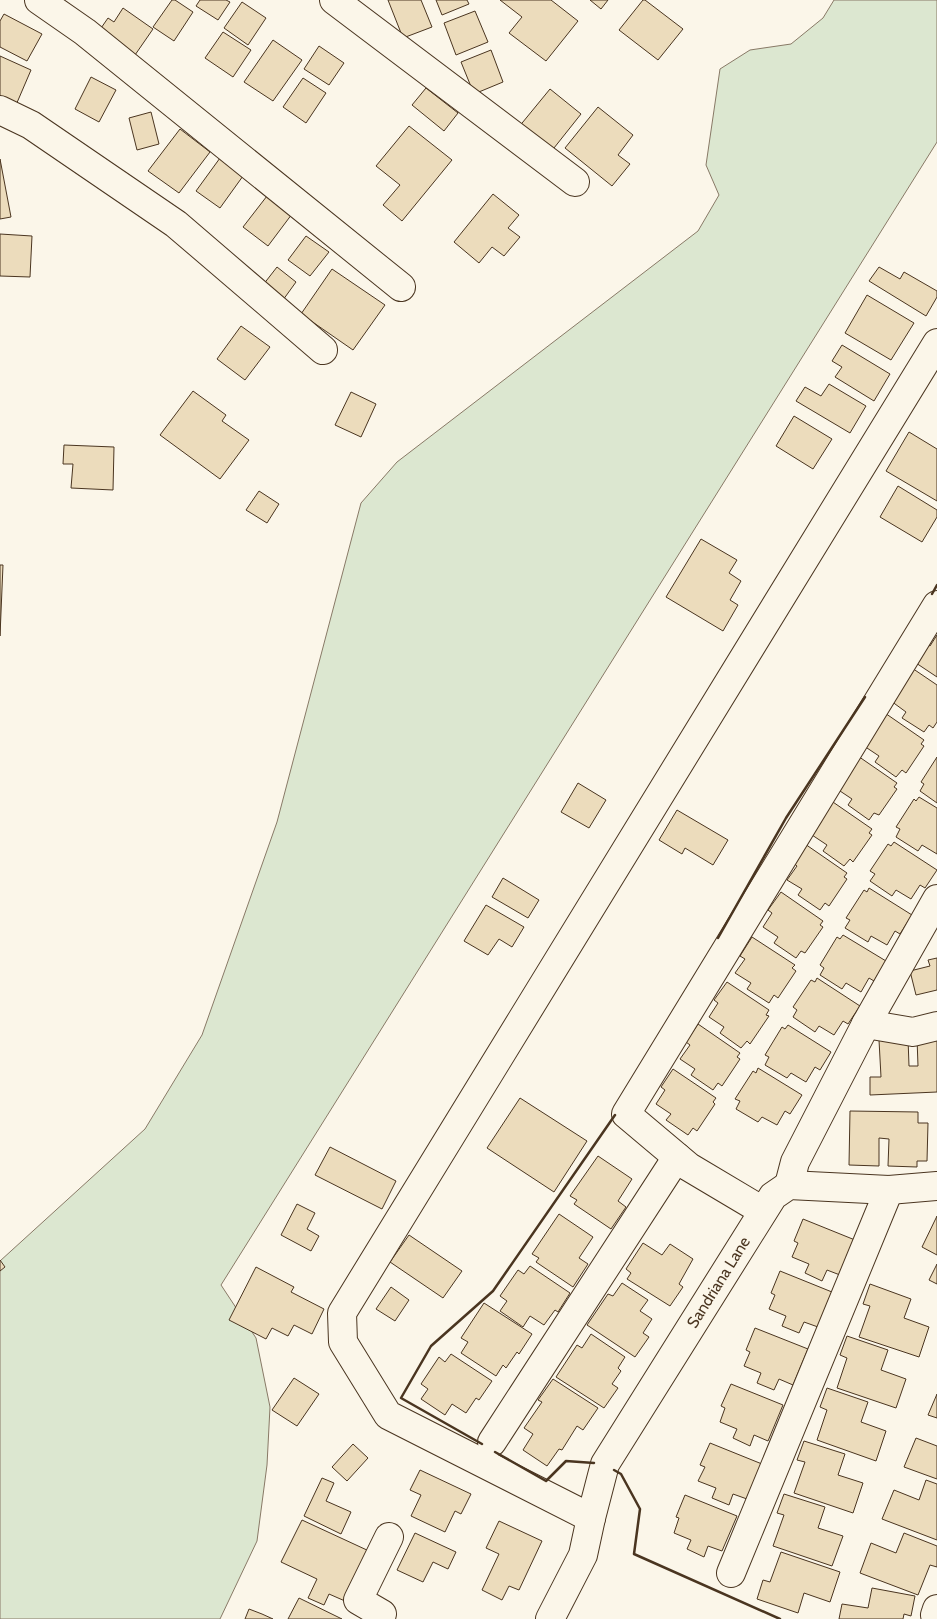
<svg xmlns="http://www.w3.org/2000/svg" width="937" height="1619" font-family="Cabin,sans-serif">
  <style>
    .green { fill: #dce7d0; stroke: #887966 }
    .building { fill: #ecdcbc; stroke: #4a3520 }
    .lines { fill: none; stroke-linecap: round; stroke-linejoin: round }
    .minor-casing { stroke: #4a3520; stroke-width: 30 }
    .minor { stroke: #fbf6e9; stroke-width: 28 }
    .wall { stroke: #4a3520; stroke-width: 2.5 }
    .labels { text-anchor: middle; stroke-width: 4; stroke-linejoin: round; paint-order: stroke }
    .street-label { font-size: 16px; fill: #4a3520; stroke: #fbf6e9 }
  </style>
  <rect width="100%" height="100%" fill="#fbf6e9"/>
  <!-- green -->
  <path class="green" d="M834,0H937V142L221,1285L256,1338L270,1407L267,1465L257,1541L220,1619H0V1261L145,1129L202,1035L277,822L361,503L397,462L698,231L719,195L706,165L720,69L750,50L791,44L823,18Z"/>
  <!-- building -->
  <g class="building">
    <path d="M172,0H175L193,12L174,41L153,27Z"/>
    <path d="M200,0H226L230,2L218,20L196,6Z"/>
    <path d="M388,0H421L432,27L403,38Z"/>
    <path d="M436,0H467L469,4L442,15Z"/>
    <path d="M500,0H551L578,21L546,61L509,33L522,17Z"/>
    <path d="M590,0H608L601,9Z"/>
    <path d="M643,0H645L683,29L658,60L619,30Z"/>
    <path d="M242,2L266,18L248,45L224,28Z"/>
    <path d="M123,8L153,29L135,55L99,31L108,18L114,22Z"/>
    <path d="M475,11L488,42L456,55L444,23Z"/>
    <path d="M4,14L42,34L27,61L0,47V21Z"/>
    <path d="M223,32L251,50L233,77L205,58Z"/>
    <path d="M273,40L302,60L273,101L244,82Z"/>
    <path d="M319,46L344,63L329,85L304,69Z"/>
    <path d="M491,50L503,82L474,94L461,62Z"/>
    <path d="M0,56L31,70L16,105L0,98Z"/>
    <path d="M91,77L116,90L99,122L75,109Z"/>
    <path d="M303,78L326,93L306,123L283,107Z"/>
    <path d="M426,88L458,113L444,131L412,105Z"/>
    <path d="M550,89L581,114L550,153L518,128Z"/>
    <path d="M598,107L633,135L618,155L630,164L612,186L565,148Z"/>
    <path d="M151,112L159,144L137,150L129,118Z"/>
    <path d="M409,126L452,160L402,221L383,205L400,185L376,166Z"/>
    <path d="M180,129L210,152L179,193L148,171Z"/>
    <path d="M220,158L243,176L220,208L196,191Z"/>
    <path d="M0,159L11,217L0,219Z"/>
    <path d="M493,194L519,215L508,228L520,237L504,256L492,247L479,263L454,242Z"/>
    <path d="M267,196L292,214L268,246L243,227Z"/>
    <path d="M0,234L32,236L30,277L0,276Z"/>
    <path d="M306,236L329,252L310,276L288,260Z"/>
    <path d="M277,267L296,282L283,300L263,285Z"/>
    <path d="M879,267L900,279L904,272L937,291V297L926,316L869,281Z"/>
    <path d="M332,269L385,305L353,350L301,314Z"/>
    <path d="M867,295L914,323L891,360L845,333Z"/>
    <path d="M241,326L270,347L245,380L217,359Z"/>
    <path d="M842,345L890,374L874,401L835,377L842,367L832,361Z"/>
    <path d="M829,384L866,406L850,433L796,401L805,387L821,396Z"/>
    <path d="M193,391L226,415L222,421L249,440L220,479L160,435Z"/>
    <path d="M351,392L376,404L361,437L335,425Z"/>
    <path d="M794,416L832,439L813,469L776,446Z"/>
    <path d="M909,432L937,449V501L886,471Z"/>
    <path d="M64,445L114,447L113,490L71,488L73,464H63Z"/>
    <path d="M898,486L937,510V517L922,542L880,517Z"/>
    <path d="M259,491L279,504L267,523L246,510Z"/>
    <path d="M701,539L737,560L729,573L741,581L730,600L738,605L723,631L666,597Z"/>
    <path d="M0,565H3L0,636Z"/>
    <path d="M937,635V677L913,661L925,642L930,646Z"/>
    <path d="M909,666L937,685V722L933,728L929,725L924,732L902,718L906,712L891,701Z"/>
    <path d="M882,711L924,740L921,744L924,746L906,773L902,770L896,777L875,762L879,756L864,746Z"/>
    <path d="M855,754L897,783L894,787L897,789L879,815L874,813L869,820L848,805L852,799L837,789Z"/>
    <path d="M937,757V803L920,791L924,784L921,782Z"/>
    <path d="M578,783L606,800L589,828L561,812Z"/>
    <path d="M919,797L937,808V854L922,845L918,851L896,837L900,829L896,827L914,799L916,801Z"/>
    <path d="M830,800L872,829L869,833L872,835L853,862L850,859L844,866L823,851L827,845L812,835L821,822L817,818Z"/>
    <path d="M677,810L728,840L713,865L685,848L682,854L659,840Z"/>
    <path d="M894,842L937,870L925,888L920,885L911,899L896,890L892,896L870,881L875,874L870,871L888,844L891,846Z"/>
    <path d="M805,844L847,873L844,877L847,879L829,906L825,903L820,910L798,895L802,889L787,880L797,866L792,862Z"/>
    <path d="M503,878L539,900L528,918L492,897Z"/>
    <path d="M869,888L912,915L900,934L895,931L887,945L871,936L868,942L845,928L850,920L846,918L864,890L867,892Z"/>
    <path d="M781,892L823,921L820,925L823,927L805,953L801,951L796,958L774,943L778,937L763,927L772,913L768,910Z"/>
    <path d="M486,905L524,927L512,947L499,939L488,955L464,941Z"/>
    <path d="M843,935L886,961L874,981L869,978L861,992L846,983L842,989L820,975L824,968L820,965L837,937L840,939Z"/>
    <path d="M752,937L795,965L792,968L796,971L778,998L774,995L769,1003L747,989L751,983L735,973L745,959L740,956Z"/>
    <path d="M937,958V990L916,995L910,971L930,966L928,960Z"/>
    <path d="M817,978L860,1006L848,1024L843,1021L834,1035L819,1026L815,1032L793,1017L797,1010L793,1007L811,980L815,982Z"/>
    <path d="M727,982L769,1010L766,1015L769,1016L750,1044L747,1041L741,1048L720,1033L724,1027L709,1017L718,1003L714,1000Z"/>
    <path d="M698,1024L740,1053L737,1057L740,1059L722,1086L718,1083L713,1090L691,1075L695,1069L680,1059L690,1045L686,1042Z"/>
    <path d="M788,1025L831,1052L820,1070L815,1067L806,1082L791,1073L787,1078L765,1065L769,1057L765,1055L782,1027L785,1029Z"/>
    <path d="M937,1037V1092L870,1095V1077H881L879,1040L908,1038L909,1066H918L917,1038Z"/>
    <path d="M758,1068L802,1095L790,1114L785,1111L777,1125L762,1117L758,1122L736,1109L740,1101L735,1099L753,1071L756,1073Z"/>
    <path d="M673,1069L716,1098L713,1102L715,1104L697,1131L693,1128L688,1135L666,1120L671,1114L656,1104L665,1090L661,1087Z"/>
    <path d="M520,1098L587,1141L554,1192L487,1148Z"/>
    <path d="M850,1111L918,1112V1123H928L927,1161H917V1167L888,1166L889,1139L879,1138V1166L849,1165Z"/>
    <path d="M330,1147L396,1181L382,1209L315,1175Z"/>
    <path d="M598,1156L632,1179L618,1201L626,1207L611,1229L574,1204L577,1200L570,1196Z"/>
    <path d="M297,1204L315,1213L307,1229L319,1236L311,1251L281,1235Z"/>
    <path d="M559,1214L593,1237L579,1258L588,1264L573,1287L536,1262L539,1258L532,1254Z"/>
    <path d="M937,1216V1255L922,1247Z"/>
    <path d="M803,1219L855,1240L840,1275L827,1270L822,1281L805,1273L809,1264L792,1257L798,1243L794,1241Z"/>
    <path d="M409,1235L462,1271L443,1298L390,1262Z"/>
    <path d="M643,1243L662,1255L670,1244L693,1259L679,1284L683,1287L670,1306L627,1279L631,1273L626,1269Z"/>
    <path d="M0,1260L5,1267L0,1271Z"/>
    <path d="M937,1264V1284L929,1280Z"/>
    <path d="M530,1266L570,1293L558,1312L555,1310L544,1325L530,1316L523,1327L500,1311L507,1301L500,1296L518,1270L524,1274Z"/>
    <path d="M256,1267L294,1287L291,1292L324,1309L312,1334L294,1325L288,1336L272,1328L266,1339L229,1320Z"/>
    <path d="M780,1271L832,1292L818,1327L804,1322L799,1333L782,1326L786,1316L769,1309L775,1295L771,1293Z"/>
    <path d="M622,1283L648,1300L640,1311L652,1319L643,1333L649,1337L635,1357L587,1325L608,1294L613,1296Z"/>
    <path d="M870,1284L911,1299L904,1318L929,1327L919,1357L859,1337L870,1306L863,1304Z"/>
    <path d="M391,1287L409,1300L395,1321L376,1309Z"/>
    <path d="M484,1303L532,1334L519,1354L517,1352L506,1368L503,1365L496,1376L461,1353L468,1342L461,1338Z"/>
    <path d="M755,1328L808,1349L793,1385L779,1379L774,1390L757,1383L761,1373L744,1366L750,1352L746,1350Z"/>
    <path d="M591,1334L625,1357L618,1368L621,1371L612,1384L618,1388L604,1408L556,1377L577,1345L582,1348Z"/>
    <path d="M847,1336L888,1350L881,1370L906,1379L896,1408L837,1388L847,1358L840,1355Z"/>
    <path d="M451,1354L492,1381L479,1400L476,1398L466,1413L452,1404L445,1415L421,1399L428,1389L421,1384L439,1357L445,1362Z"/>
    <path d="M294,1378L319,1394L297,1426L272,1410Z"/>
    <path d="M553,1379L598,1408L583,1430L577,1426L562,1450L559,1449L547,1466L523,1450L533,1434L524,1428L542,1402L538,1400Z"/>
    <path d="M731,1384L783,1405L768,1441L754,1435L750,1446L733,1438L737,1429L720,1422L725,1408L721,1406Z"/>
    <path d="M827,1388L868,1402L861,1422L886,1431L876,1461L817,1440L827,1410L820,1407Z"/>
    <path d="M937,1394V1418L928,1415Z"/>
    <path d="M916,1438L937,1446V1479L904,1467Z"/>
    <path d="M804,1441L845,1454L838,1475L863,1483L853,1513L794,1493L805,1462L797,1460Z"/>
    <path d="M710,1443L762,1464L747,1499L733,1494L729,1505L712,1498L716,1488L698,1481L705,1467L700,1465Z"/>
    <path d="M353,1444L368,1458L347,1481L332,1467Z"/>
    <path d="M420,1470L471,1494L461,1514L455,1511L445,1532L411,1516L421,1495L410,1490Z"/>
    <path d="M322,1478L334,1483L326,1501L351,1512L341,1534L304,1516Z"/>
    <path d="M926,1480L937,1484V1540L882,1519L894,1490L919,1500Z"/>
    <path d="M784,1494L825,1507L818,1528L843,1536L832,1566L773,1546L784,1515L777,1513Z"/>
    <path d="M685,1495L737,1516L722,1551L708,1546L704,1557L687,1549L691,1540L674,1533L679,1518L676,1517Z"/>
    <path d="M302,1520L369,1551L345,1601L329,1594L324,1605L308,1598L317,1579L281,1562Z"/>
    <path d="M499,1521L542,1541L519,1590L509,1586L502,1600L482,1590L499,1554L486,1548Z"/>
    <path d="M415,1533L456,1552L448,1569L433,1562L423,1582L397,1570Z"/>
    <path d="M904,1533L937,1546V1567L930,1565L918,1595L860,1573L871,1543L896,1553Z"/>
    <path d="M781,1552L840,1572L830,1602L804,1593L798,1613L757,1599L763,1580L770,1582Z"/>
    <path d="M872,1588L915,1596L911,1616L904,1614L903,1619H839L842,1604L868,1608Z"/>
    <path d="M299,1598L342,1619H288Z"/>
    <path d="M249,1609L262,1614L273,1619H245Z"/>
  </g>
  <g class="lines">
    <!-- minor casing -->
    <g class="minor-casing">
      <g id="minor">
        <path d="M39,0L85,32L401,287"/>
        <path d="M334,0L575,182"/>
        <path d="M0,110L31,125L176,224L323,350"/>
        <path d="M866,1024L913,1032L937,1026"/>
        <path d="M789,1185L795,1162L866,1024L937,899"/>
        <path d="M763,1211L689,1167L626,1114L937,605"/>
        <path d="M492,1442L677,1157"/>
        <path d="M591,1518L605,1464L773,1196L789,1185L889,1190L937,1186"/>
        <path d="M731,1573L889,1190"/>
        <path d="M935,1615L937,1609"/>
        <path d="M380,1619L382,1614L358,1600L389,1537"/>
        <path d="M550,1619L583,1555L591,1518L388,1415L343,1342L342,1313L937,343"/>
      </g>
    </g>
    <!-- minor -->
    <use href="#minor" class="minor"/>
    <!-- wall -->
    <g class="wall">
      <path d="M932,594L937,585"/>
      <path d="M718,938L786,818L865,697"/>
      <path d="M482,1444L401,1398L431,1346L493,1291L615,1115"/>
      <path d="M495,1452L546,1481L566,1461L594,1463"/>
      <path d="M614,1470L621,1474L640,1509L634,1554L780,1619"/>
    </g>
  </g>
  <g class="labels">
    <!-- street labels -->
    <g class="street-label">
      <text transform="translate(718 1282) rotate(-58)" y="6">Sandriana Lane</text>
    </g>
  </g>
</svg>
